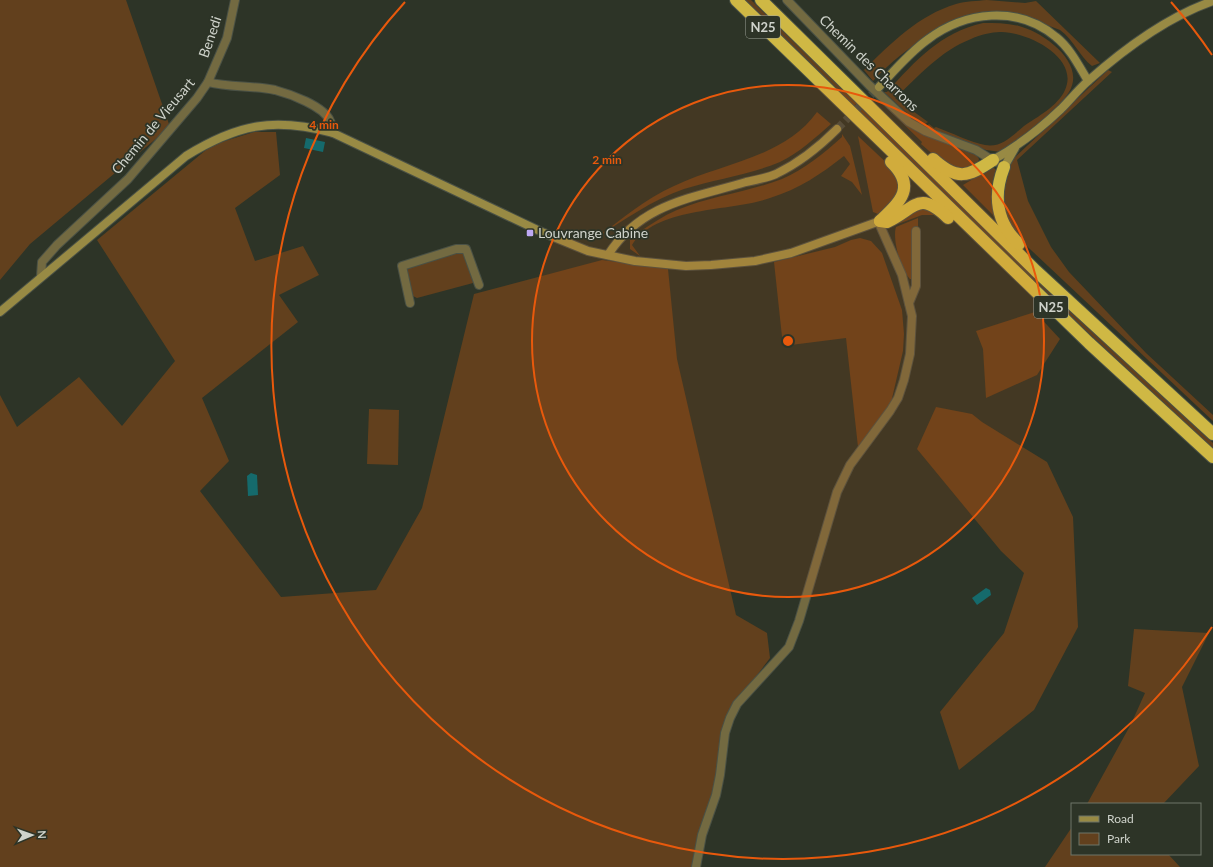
<svg xmlns="http://www.w3.org/2000/svg" width="1213" height="867" font-family="Lato,sans-serif">
  <style>
    .green { fill: #62401d }
    .water { fill: #156a6c }
    .lines { fill: none; stroke-linecap: round; stroke-linejoin: round }
    .secondary-tunnel { stroke: #454c40; stroke-width: 8; stroke-dasharray: 8 4; stroke-linecap: butt }
    .street-casing { stroke: #4a5145; stroke-width: 10 }
    .secondary-casing { stroke: #4a5145; stroke-width: 10 }
    .highway-casing { stroke: #4a5145; stroke-width: 14 }
    .street { stroke: #736a41; stroke-width: 8 }
    .secondary { stroke: #988a44; stroke-width: 8 }
    .highway { stroke: #cfb844; stroke-width: 12 }
    .ring { fill: none; stroke: #e8590c; stroke-width: 2 }
    .poi-dot { fill: #bea9f4; stroke: #2d3427; stroke-width: 1.5 }
    .labels { text-anchor: middle; stroke-width: 3.5; stroke-linejoin: round; paint-order: stroke }
    .shield { fill: #2d3427; stroke: #9ea39a; stroke-width: 1 }
    .shield-label { font-size: 13px; font-weight: bold; fill: #cfd3cb }
    .street-label { font-size: 14px; fill: #cfd3cb; stroke: #2d3427 }
    .poi-label { font-size: 14px; fill: #cfd3cb; stroke: #2d3427; text-anchor: start }
    .centre { fill: #e8590c; stroke: #2d3427; stroke-width: 2 }
    .ring-label { font-size: 12px; text-anchor: middle; font-weight: bold; fill: #e8590c; stroke: #2d3427; stroke-width: 3.5; stroke-linejoin: round; paint-order: stroke }
  </style>
  <rect width="100%" height="100%" fill="#2d3427"/>
  <!-- green -->
  <g class="green">
    <path d="M0,0H126L170,127L30,244L0,280Z"/>
    <path d="M744,0H751L857,103L853,107Z"/>
    <path d="M987,0L1025,3L1036,1L1100,63L1092,66C1079,56 1074,40 1060,30C988,0 923,27 873,81L864,70C891,43 919,15 956,4C966,1 977,1 987,0Z"/>
    <path d="M983,23C995,23 1007,23 1019,26C1043,32 1087,63 1069,92C1059,109 1018,141 1001,152L986,150L926,127L929,124L934,128L936,127C950,132 972,143 985,145C1001,148 1012,136 1024,126C1037,117 1058,106 1065,90C1080,57 1026,31 1000,32C992,32 979,35 971,39C940,51 919,76 895,98L928,122L924,125L908,114L884,92H887C916,60 940,33 983,23Z"/>
    <path d="M1108,70L1112,72L1017,160L1028,201L1051,247L1069,272L1146,353L1213,415V421L1015,235L1004,214L1002,188L1012,160Z"/>
    <path d="M862,109L1027,270L1213,443V449L1024,273L859,113Z"/>
    <path d="M892,110L975,153L979,159L978,163L962,170L943,163L921,144L922,142L890,111Z"/>
    <path d="M817,112L831,124C816,137 799,153 780,162C749,175 715,179 684,189C652,200 624,220 596,238C621,220 646,198 674,186C722,163 784,158 817,112Z"/>
    <path d="M254,132H276L280,175L235,208L255,261L303,246L319,275L279,295L298,322L202,398L229,461L200,491L281,597L376,590L422,508L474,294L602,260L668,269L677,359L736,615L767,633L770,658L730,711L712,798L694,867H0V395L17,427L79,377L122,426L175,361L97,240L212,145Z"/>
    <path d="M842,134L850,146L862,195L852,182L841,176L850,164L844,156C821,174 799,189 770,198C731,212 656,206 632,245L640,256L630,249V240L637,232L638,233C651,224 663,216 677,210C711,196 748,192 782,179C805,169 824,153 842,137Z"/>
    <path d="M858,136L892,168C908,191 897,201 878,214L873,212Z"/>
    <path d="M993,167L998,172L995,217L963,185Z"/>
    <path d="M927,208L937,215H922L898,224C904,212 915,210 927,208Z"/>
    <path d="M918,218V229L912,279H910C901,270 892,240 896,227Z"/>
    <path d="M860,238L871,241L882,253L902,310L904,334L903,351L890,407L858,447L846,338L783,346L774,262L835,247L851,240Z"/>
    <path d="M457,252L466,254L474,280L473,283L417,298L411,295L405,269Z"/>
    <path d="M1035,312L1060,339L1037,375L986,398L983,349L976,331Z"/>
    <path d="M936,407L972,414L982,422L1047,462L1073,517L1078,627L1034,710L959,770L940,712L1004,633L1024,573L1001,551L917,449Z"/>
    <path d="M369,409L399,410L398,465L367,464Z"/>
    <path d="M1134,629L1209,633L1182,687L1199,766L1163,804H1087L1131,724L1145,693L1128,686Z"/>
    <path d="M1072,827V854H1168L1180,867H1045Z"/>
  </g>
  <!-- water -->
  <g class="water">
    <path d="M306,138L325,142L323,152L304,148Z"/>
    <path d="M251,473L257,475L258,495L248,496L247,476Z"/>
    <path d="M986,588L990,590L991,595L977,605L972,598Z"/>
  </g>
  <g class="lines">
    <!-- secondary-tunnel -->
    <path class="secondary-tunnel" d="M837,129L879,87"/>
    <!-- street casing -->
    <g class="street-casing">
      <g id="street">
        <path d="M787,0L869,85L909,122L925,131L976,150L995,162"/>
        <path d="M208,82L227,38L235,0"/>
        <path d="M41,276L42,262L57,245L128,179L197,98L208,82C229,88 252,85 275,90C290,94 324,106 330,121C332,124 332,129 333,133"/>
        <path d="M410,303L402,266L456,249H466L479,285"/>
        <path d="M909,303L916,286V231"/>
        <path d="M696,867L702,835L716,795L720,775L725,733L730,718L737,704L789,647L799,621L837,492L850,465L890,411L898,398L904,380L910,354L912,316L902,275L878,221"/>
      </g>
    </g>
    <!-- secondary casing -->
    <g class="secondary-casing">
      <g id="secondary">
        <path d="M879,87C894,71 909,53 927,40C965,11 1018,5 1056,37C1070,48 1079,66 1088,81"/>
        <path d="M993,160C1018,146 1040,129 1061,109C1070,100 1078,90 1088,81C1124,49 1167,17 1213,1"/>
        <path d="M1004,167L1015,148"/>
        <path d="M608,255C641,203 693,198 746,182C756,180 767,178 776,174C799,163 819,147 837,129"/>
        <path d="M0,312L186,156C238,124 274,117 333,133L544,233L588,251L635,261L686,266L711,265L755,261L791,253L880,221"/>
      </g>
    </g>
    <!-- highway casing -->
    <g class="highway-casing">
      <g id="highway">
        <path d="M736,0L1089,343L1213,457"/>
        <path d="M761,0L1036,271L1213,434"/>
        <path d="M933,159C957,181 968,177 993,160"/>
        <path d="M1004,167C993,195 996,222 1019,244"/>
        <path d="M880,221L887,222C915,209 918,189 948,218"/>
        <path d="M880,221C900,202 917,187 891,162"/>
      </g>
    </g>
    <!-- street -->
    <use href="#street" class="street"/>
    <!-- secondary -->
    <use href="#secondary" class="secondary"/>
    <!-- highway -->
    <use href="#highway" class="highway"/>
  </g>
  <!-- distance rings -->
  <circle cx="788" cy="341" r="256" fill="#e8590c" fill-opacity=".12"/>
  <g class="ring">
    <circle cx="788" cy="341" r="256"/>
    <path d="M1212 627A512 512 0 1 1 405 2M1171 2A512 512 0 0 1 1212 55"/>
  </g>
  <!-- markers -->
  <rect class="poi-dot" x="526" y="229" width="8" height="8" rx="2"/>
  <g class="labels">
    <!-- shield labels -->
    <g class="shield">
      <rect x="746" y="16" width="34" height="22" rx="3"/>
      <rect x="1034" y="296" width="34" height="22" rx="3"/>
    </g>
    <g class="shield-label">
      <text x="763" y="32">N25</text>
      <text x="1051" y="312">N25</text>
    </g>
    <!-- street labels -->
    <g class="street-label">
      <text transform="translate(210 37) rotate(-71)" y="5">Benedi</text>
      <text transform="translate(869 63) rotate(44)" y="5">Chemin des Charrons</text>
      <text transform="translate(153 126) rotate(-50)" y="5">Chemin de Vieusart</text>
    </g>
    <!-- poi labels -->
    <g class="poi-label">
      <text x="538" y="238">Louvrange Cabine</text>
    </g>
  </g>
  <circle cx="788" cy="341" r="6" class="centre"/>
  <g class="ring-label">
    <text x="324" y="129">4 min</text>
    <text x="607" y="164">2 min</text>
  </g>
  <!-- legend -->
  <rect x="1071" y="803" width="130" height="52" fill="#2d3427" stroke="#6e7469"/>
  <rect x="1079" y="816" width="20" height="6" fill="#988a44" stroke="#6e7469"/>
  <text x="1107" y="823" font-size="12" fill="#cfd3cb">Road</text>
  <rect x="1079" y="833" width="20" height="12" fill="#62401d" stroke="#6e7469"/>
  <text x="1107" y="843" font-size="12" fill="#cfd3cb">Park</text>
  <!-- north arrow -->
  <g transform="translate(32 835) rotate(88)" stroke="#2d3427" stroke-width="3" paint-order="stroke">
  <path d="M0-3L7 15L0 10L-7 15Z" fill="#cfd3cb"/>
  <text y="-6" font-size="11" font-weight="bold" text-anchor="middle" fill="#cfd3cb">N</text>
  </g>
</svg>
